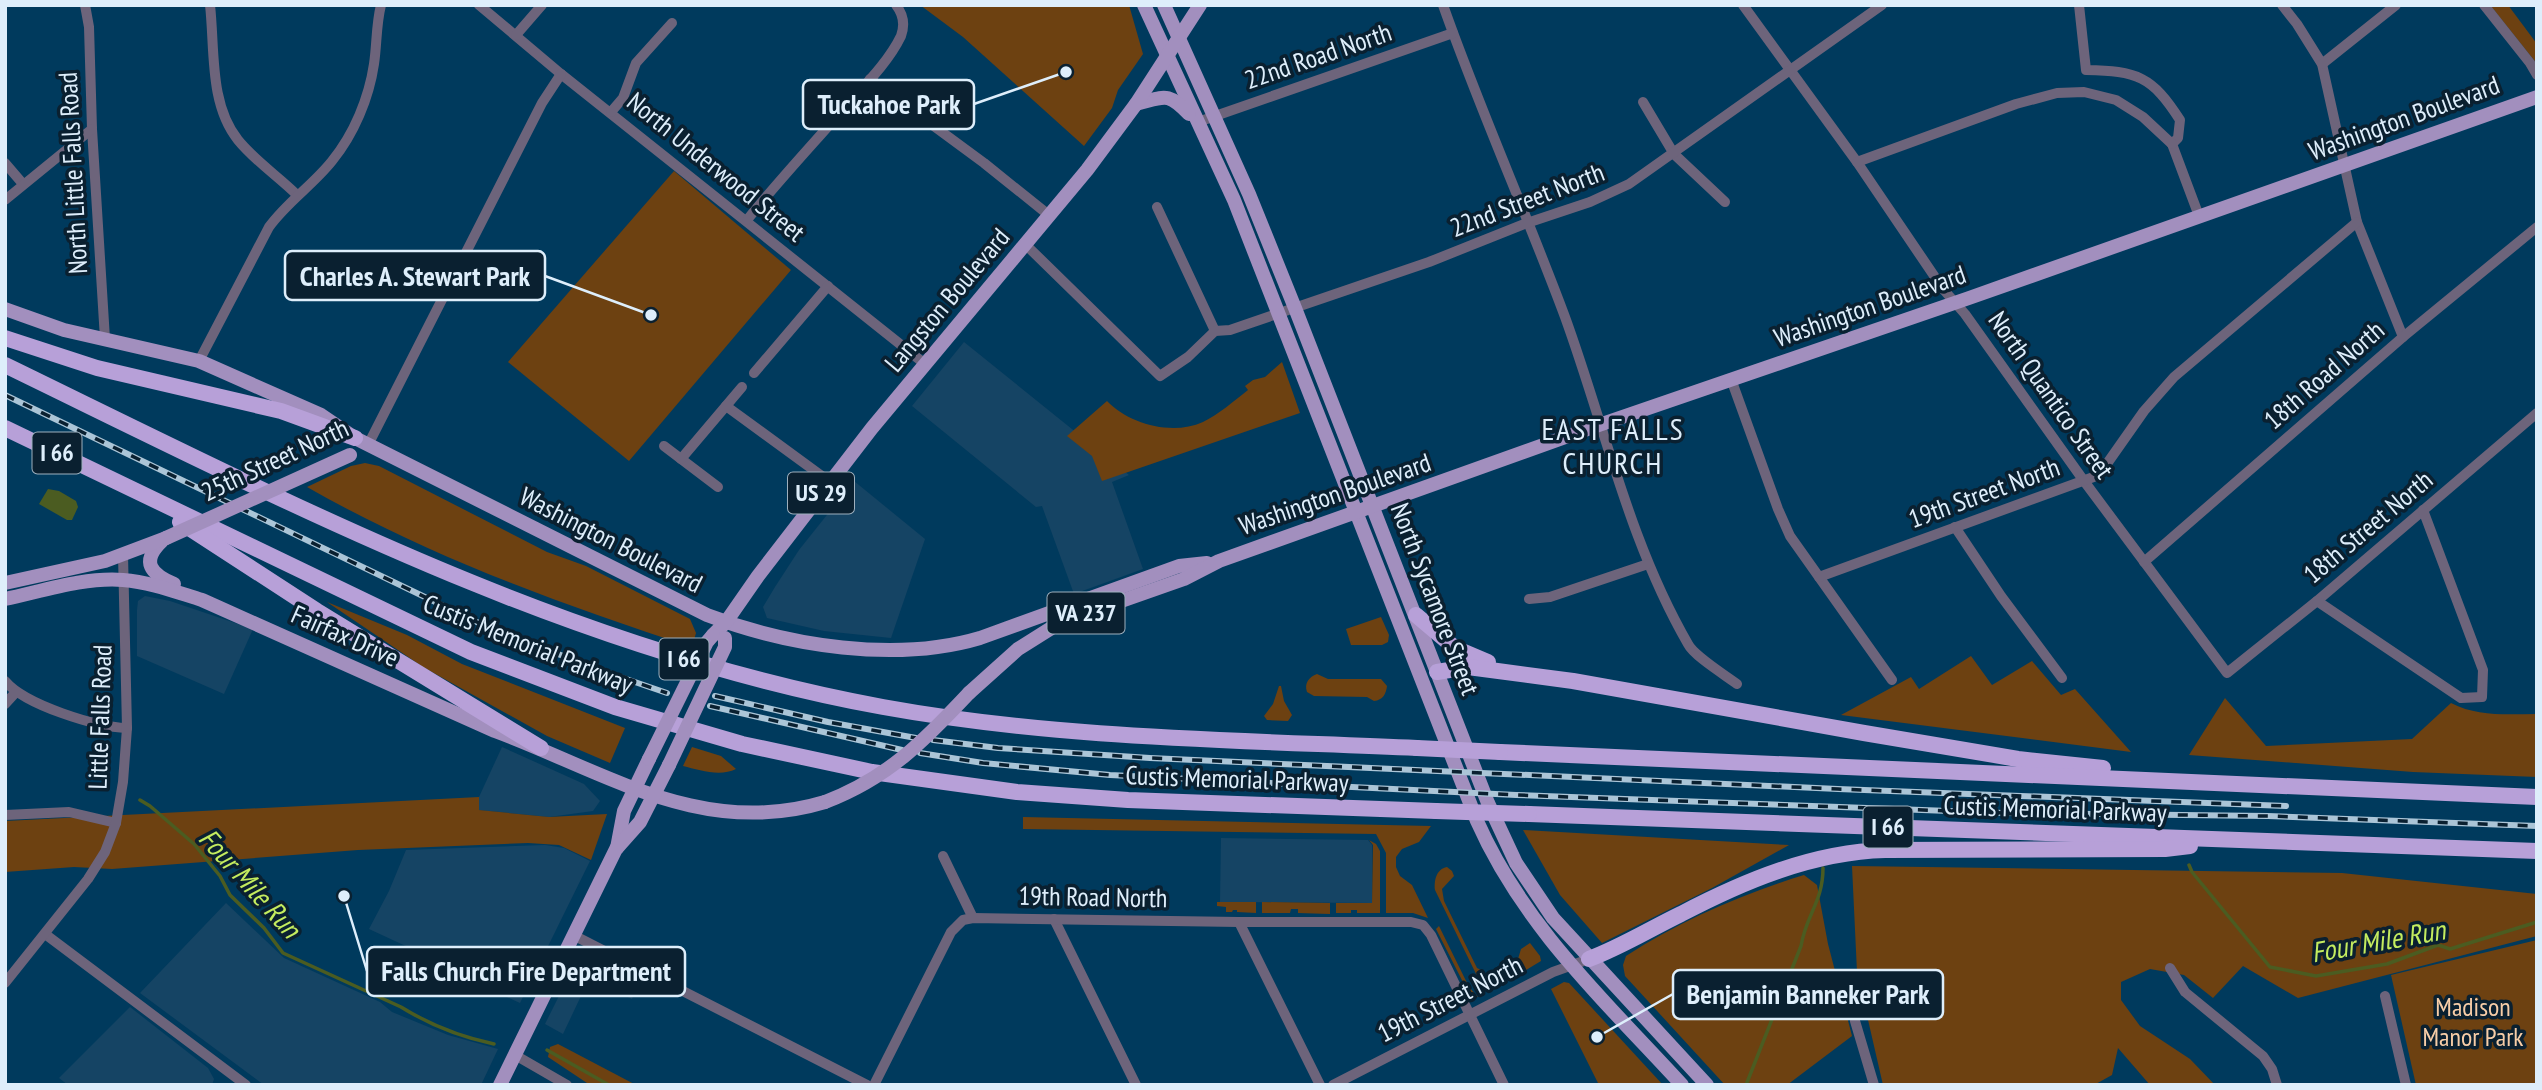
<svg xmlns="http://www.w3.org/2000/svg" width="2542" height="1090" font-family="'PT Sans Narrow',sans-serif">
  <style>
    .built { fill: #154464 }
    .green { fill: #6d4111 }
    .water { fill: #4b5c21 }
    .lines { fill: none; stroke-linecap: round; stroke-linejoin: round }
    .stream { stroke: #4b5c21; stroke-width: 3.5 }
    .minor { stroke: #6d647b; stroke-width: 10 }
    .major { stroke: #a28fbe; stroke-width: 14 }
    .highway { stroke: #b7a0d8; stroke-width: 16 }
    .rail-casing { stroke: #abc5d7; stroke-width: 6 }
    .rail { stroke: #0a2030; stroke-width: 3.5; stroke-dasharray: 10; stroke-linecap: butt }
    .major-bridge { stroke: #a28fbe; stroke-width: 14 }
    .highway-bridge { stroke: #b7a0d8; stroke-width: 16 }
    .labels { text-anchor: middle; stroke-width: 7; stroke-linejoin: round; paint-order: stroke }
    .shield { fill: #0a2030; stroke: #9eb0be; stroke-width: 2 }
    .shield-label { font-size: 24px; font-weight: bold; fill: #deeefb }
    .street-label { font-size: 26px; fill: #deeefb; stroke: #0a2030 }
    .park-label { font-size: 26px; fill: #f7cda7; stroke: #0a2030 }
    .water-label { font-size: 28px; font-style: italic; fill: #c4ec5f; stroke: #0a2030 }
    .quarter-label { font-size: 30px; letter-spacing: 2px; fill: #deeefb; stroke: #0a2030 }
    .leader { fill: none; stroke: #deeefb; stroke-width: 2.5 }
    .callout-dot { fill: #deeefb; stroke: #0a2030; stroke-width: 2.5 }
    .callout { fill: #0a2030; stroke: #deeefb; stroke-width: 2.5 }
    .callout-label { font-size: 28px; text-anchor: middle; font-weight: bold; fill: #deeefb }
  </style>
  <rect width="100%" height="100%" fill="#003a5d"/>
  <!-- built -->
  <g class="built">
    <path d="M964,342L1129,475L1112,482L1143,569L1074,594L1042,506L1036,507L912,406Z"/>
    <path d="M854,481L925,539L891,638L824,631L767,618L763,607L775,587L799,550Z"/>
    <path d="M145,596L170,601L253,629L224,694L137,656V610L138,601Z"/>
    <path d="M502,747L584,784L600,801L593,811L549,817L479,810V797Z"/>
    <path d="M1221,838L1368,840L1372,845V903L1220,902Z"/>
    <path d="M545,845L564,848L590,861L520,1003L463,977L464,973L369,929L389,891L406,850Z"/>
    <path d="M226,903L284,958L380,1002L392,1012L448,1035L498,1049L481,1085H264L140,993Z"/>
    <path d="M585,960L637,987L632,999L589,979L563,1034L545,1024L573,968L578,961Z"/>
    <path d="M130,1007L208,1068L214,1079L212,1085H68L59,1078Z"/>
  </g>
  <!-- green -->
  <g class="green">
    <path d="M920,5H1129L1143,54L1118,90L1112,108L1084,146L963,37Z"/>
    <path d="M2490,5H2508L2537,44V64Z"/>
    <path d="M674,171L791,270L629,461L508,362Z"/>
    <path d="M1282,362L1300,413L1102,481L1092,456L1067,436L1107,401C1129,424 1172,436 1203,422C1219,414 1234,401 1248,390L1245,386L1253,380L1265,377Z"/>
    <path d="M365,463L379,466L547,552L586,566L690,619L696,633L692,647C560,604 428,556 307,487L351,466Z"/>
    <path d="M327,602L407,635L462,664L625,728L610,763L547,736L423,667Z"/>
    <path d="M1381,617L1389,635L1388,642L1382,645H1351L1346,629Z"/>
    <path d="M1971,656L1992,685L2032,661L2061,695L2075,689L2131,752L1841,715L1911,677L1919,689Z"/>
    <path d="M1317,674L1328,679H1381L1387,686C1386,694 1383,700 1374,701L1367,697L1314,696L1307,692C1304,683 1309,677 1317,674Z"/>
    <path d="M1279,686H1281L1284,701L1292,715L1288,721L1267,720L1264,716L1273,704Z"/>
    <path d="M2225,698L2266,746L2412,739L2451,703C2478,717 2506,714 2537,714V777L2413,772L2189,755Z"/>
    <path d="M692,747L721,756L736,769C720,777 699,770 683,766Z"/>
    <path d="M479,797V810L549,817L607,814L591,860L559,845L528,843L358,850L112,869L74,867L5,872V821Z"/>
    <path d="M1023,817L1431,826L1419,842L1402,849L1396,857V867L1400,876L1412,885L1428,918L1413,913H1386V853L1376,834L1023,829Z"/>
    <path d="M1523,830L1789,845L1712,888L1602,943L1560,895Z"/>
    <path d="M1369,840L1376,844L1380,851V913H1357V910H1351V913H1336V903H1372L1373,845Z"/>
    <path d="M1852,866L2342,873L2537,894V936L2298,998L2243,966L2213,998L2184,975L2150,969L2121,982V1000L2140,1026L2190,1059L2215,1085H2150L2118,1048L2112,1075L2094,1085H1883L1857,972Z"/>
    <path d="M1447,867L1452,871L1454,876L1442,889L1444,901L1477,968L1481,970V975L1499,983V985L1487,990L1479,980L1435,890C1434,881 1436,869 1447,867Z"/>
    <path d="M1804,875L1817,885L1828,944L1852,1036L1787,1085H1725L1625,976L1623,965L1626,956C1680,921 1742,894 1804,875Z"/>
    <path d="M1217,902H1256V913L1237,912V910H1233L1232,912H1226V907L1217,906Z"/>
    <path d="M1262,902L1330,903V914L1298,913V909H1291L1290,913H1262Z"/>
    <path d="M1439,926L1469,987L1478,997L1470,996L1436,929Z"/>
    <path d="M2537,940V1085H2416L2391,975Z"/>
    <path d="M1530,943L1540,956L1541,961L1516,976L1515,969L1521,949Z"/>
    <path d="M1564,982L1569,983L1663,1085H1599L1551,989Z"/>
    <path d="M558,1044L636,1085H590L548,1057L550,1047Z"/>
  </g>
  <!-- water -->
  <path class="water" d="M48,489L59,491L76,501L78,507L72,520H67L39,504Z"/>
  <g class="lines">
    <!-- stream -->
    <g class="stream">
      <path d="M140,800L150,806L194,844L220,876L230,895L264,928L283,953L401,1007C430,1025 461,1037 494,1044"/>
      <path d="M2189,865L2192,872L2270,967L2316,976L2387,964L2438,945L2450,949L2537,922"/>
      <path d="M547,1050L609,1085"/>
      <path d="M1746,1085L1801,946C1806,915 1823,902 1823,868"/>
    </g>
    <!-- minor -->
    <g class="minor">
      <path d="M85,5L89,27L92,129L105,339"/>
      <path d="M210,5C215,49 209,104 238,140C255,161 279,177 297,195"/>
      <path d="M479,5L561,74L925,364"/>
      <path d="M1443,5C1480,110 1526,212 1565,317C1605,427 1629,542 1688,644C1694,656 1725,675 1737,684"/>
      <path d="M1743,5L1857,162L1943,289L1965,314L2084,481L2227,673L2317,601L2537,413"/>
      <path d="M2079,5L2086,70C2137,71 2152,76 2180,120L2178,138L2172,144L2199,216"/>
      <path d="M2282,5L2297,24L2322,64L2357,222L2403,337"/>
      <path d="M2484,5L2530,63L2537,75"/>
      <path d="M516,35L542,5"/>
      <path d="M2322,64L2396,5"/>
      <path d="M870,79L984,163L1050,216"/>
      <path d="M1643,102L1674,154L1725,202"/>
      <path d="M611,112L623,98L636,63L672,23"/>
      <path d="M1198,122L1453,33"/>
      <path d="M1857,162L2016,104L2057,93L2084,92L2116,100L2143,117L2172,144"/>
      <path d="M5,163L23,184"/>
      <path d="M5,200L92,129"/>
      <path d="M1157,207L1215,331"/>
      <path d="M747,220C779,180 814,143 847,105C866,84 889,61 901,36C905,25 903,14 896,5"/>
      <path d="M1026,245L1160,376L1188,357L1215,331L1230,330L1429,262L1527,223L1590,202L1629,184L1882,5"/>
      <path d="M199,361L269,227C287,202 313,185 332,161C354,134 369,98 374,64C377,44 376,25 381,5"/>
      <path d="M754,373L828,286"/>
      <path d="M1731,379L1778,509L1790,536L1892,680"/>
      <path d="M726,406L830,482"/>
      <path d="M368,445L542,103L561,74"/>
      <path d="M664,446L718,487"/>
      <path d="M681,459L742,387"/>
      <path d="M1955,527L2001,596L2062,678"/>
      <path d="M2144,562L2403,337L2537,227"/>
      <path d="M1819,577L2099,475L2144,411L2174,377L2357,222"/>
      <path d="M1529,599L1550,597L1648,564"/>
      <path d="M2317,601L2461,698L2482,697L2483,670L2423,510"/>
      <path d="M5,681C25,705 96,727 127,728"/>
      <path d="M5,704L16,692"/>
      <path d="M5,815L69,812L116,823"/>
      <path d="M943,856L973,918"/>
      <path d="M1054,919L1136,1085"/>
      <path d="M1239,922L1320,1085"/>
      <path d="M45,934L246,1085"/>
      <path d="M575,936L867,1085"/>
      <path d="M2170,968L2185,992L2263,1056L2272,1069L2277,1085"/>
      <path d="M5,983L88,879L105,852L116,823L123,782L127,728L123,555"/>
      <path d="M2385,996L2406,1085"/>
      <path d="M1855,1021L1874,1085"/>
      <path d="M515,1055L567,1085"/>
      <path d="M874,1085L951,932L963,920L973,918L1239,922H1411L1423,925L1431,935L1504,1085"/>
      <path d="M1333,1085L1553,972L1589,959"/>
    </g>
    <!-- major -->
    <g class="major">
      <path d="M1144,5L1234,200L1477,821C1524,927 1605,1001 1682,1085"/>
      <path d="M1164,5L1249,194L1295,308L1488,803L1516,863L1553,918L1707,1085"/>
      <path d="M1136,104C1165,97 1167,91 1189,114"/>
      <path d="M5,309L64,330L199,361L321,415L355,438L707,615C788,646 896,663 980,638L1179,566L1207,563"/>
      <path d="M162,541C140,562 151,574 174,584"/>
      <path d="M5,583L105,561L166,538"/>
      <path d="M5,599C43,591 84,577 123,580C150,582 176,592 202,600L495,731C605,772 703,839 825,802"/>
      <path d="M713,635L726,622L758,576L872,428L1087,170L1136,104L1200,5"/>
      <path d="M969,693L1018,649L1053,627L1093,611L1184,579L1219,561L1599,425L1969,298L2537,97"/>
      <path d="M617,848L624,811L649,759"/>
      <path d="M500,1085L616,849L640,822L669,765"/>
    </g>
    <!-- highway -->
    <g class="highway">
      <path d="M5,338L97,368L281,411L355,438"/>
      <path d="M5,365C289,503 569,650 883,707C1059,739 1239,740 1417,748"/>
      <path d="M5,428L471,652L615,707L742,744L872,772L1017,792L1128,800L1436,811"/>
      <path d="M180,522L317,611L541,748"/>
      <path d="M1416,615L1455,648L1488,662"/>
      <path d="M1437,672L1468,667L1573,681L1864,733L2018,759L2103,768"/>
      <path d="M1500,752L2537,797"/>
      <path d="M1529,814L2537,851"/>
      <path d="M1589,959C1621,947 1650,929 1681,914C1744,881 1813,852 1885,850L2165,849L2190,846"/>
    </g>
    <!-- rail casing -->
    <g class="rail-casing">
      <g id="rail">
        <path d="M5,395L481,624L594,668L667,693"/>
        <path d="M715,696L828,722L916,738"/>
        <path d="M710,706L902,750"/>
        <path d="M933,740L998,748L1150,758L1838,789L2286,806"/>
        <path d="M920,753L983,763L1110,775L1516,795L2004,813L2268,816L2537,826"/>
      </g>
    </g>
    <!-- rail -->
    <use href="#rail" class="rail"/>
    <!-- major-bridge -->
    <g class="major-bridge">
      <path d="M166,538L350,455"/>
      <path d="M649,759L707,642L713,635"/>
      <path d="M669,765L725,647V638"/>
      <path d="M825,802C888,778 924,741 969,693"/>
    </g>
    <!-- highway-bridge -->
    <g class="highway-bridge">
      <path d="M1417,748L1500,752"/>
      <path d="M1436,811L1529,814"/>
    </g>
  </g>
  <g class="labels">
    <!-- shield labels -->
    <g class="shield">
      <rect x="32.5" y="432.5" width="49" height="41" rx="5"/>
      <rect x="788" y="472.5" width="66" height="41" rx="5"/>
      <rect x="1047.5" y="592.5" width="77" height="41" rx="5"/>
      <rect x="659.5" y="638.5" width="49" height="41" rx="5"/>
      <rect x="1863.5" y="806.5" width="49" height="41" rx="5"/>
    </g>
    <g class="shield-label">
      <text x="57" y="461">I 66</text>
      <text x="821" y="501">US 29</text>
      <text x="1086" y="621">VA 237</text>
      <text x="684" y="667">I 66</text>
      <text x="1888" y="835">I 66</text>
    </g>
    <!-- street labels -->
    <g class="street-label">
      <text transform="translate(1318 56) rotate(-19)" y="9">22nd Road North</text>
      <text transform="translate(2404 118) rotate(-20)" y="9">Washington Boulevard</text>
      <text transform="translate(716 167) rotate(39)" y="9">North Underwood Street</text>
      <text transform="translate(73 173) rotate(-93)" y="9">North Little Falls Road</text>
      <text transform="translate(1527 200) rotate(-21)" y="9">22nd Street North</text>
      <text transform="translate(947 300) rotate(-50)" y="9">Langston Boulevard</text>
      <text transform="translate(1870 306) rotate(-19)" y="9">Washington Boulevard</text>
      <text transform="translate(2324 375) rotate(-41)" y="9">18th Road North</text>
      <text transform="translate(2051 395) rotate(55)" y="9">North Quantico Street</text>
      <text transform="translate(275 460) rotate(-25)" y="9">25th Street North</text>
      <text transform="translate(1984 493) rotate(-20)" y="9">19th Street North</text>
      <text transform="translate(1335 494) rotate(-19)" y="9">Washington Boulevard</text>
      <text transform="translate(2368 527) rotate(-40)" y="9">18th Street North</text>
      <text transform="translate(611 540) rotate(27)" y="9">Washington Boulevard</text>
      <text transform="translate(1435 599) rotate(69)" y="9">North Sycamore Street</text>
      <text transform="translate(345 636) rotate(24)" y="9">Fairfax Drive</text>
      <text transform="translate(528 644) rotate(22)" y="9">Custis Memorial Parkway</text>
      <text transform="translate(100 717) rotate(-88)" y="9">Little Falls Road</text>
      <text transform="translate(1237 779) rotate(2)" y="9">Custis Memorial Parkway</text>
      <text transform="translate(2055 809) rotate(2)" y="9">Custis Memorial Parkway</text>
      <text transform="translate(1093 897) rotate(1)" y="9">19th Road North</text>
      <text transform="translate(1450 999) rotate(-27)" y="9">19th Street North</text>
    </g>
    <!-- park labels -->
    <g class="park-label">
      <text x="2473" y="1016">Madison<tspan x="2473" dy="30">Manor Park</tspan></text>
    </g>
    <!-- water labels -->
    <g class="water-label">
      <text transform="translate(250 883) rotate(48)" y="10">Four Mile Run</text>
      <text transform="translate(2378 941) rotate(-10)" y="10">Four Mile Run</text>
    </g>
    <!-- quarter labels -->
    <g class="quarter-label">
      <text x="1613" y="440">EAST FALLS<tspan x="1613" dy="34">CHURCH</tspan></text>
    </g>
  </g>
  <!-- callouts -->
  <path class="leader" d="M1066 72L974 104M651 315L545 276M344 896L367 971M1597 1037L1673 994"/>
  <g class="callout-dot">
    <circle cx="1066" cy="72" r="7"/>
    <circle cx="651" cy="315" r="7"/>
    <circle cx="344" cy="896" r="7"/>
    <circle cx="1597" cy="1037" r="7"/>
  </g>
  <g class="callout">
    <rect x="803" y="80" width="171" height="49" rx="7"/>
    <rect x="285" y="251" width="260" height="49" rx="7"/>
    <rect x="367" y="947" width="318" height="49" rx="7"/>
    <rect x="1673" y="970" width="270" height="49" rx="7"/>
  </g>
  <g class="callout-label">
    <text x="889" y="114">Tuckahoe Park</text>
    <text x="415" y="286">Charles A. Stewart Park</text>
    <text x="526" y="981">Falls Church Fire Department</text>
    <text x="1808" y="1004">Benjamin Banneker Park</text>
  </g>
  <!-- border -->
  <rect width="2542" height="1090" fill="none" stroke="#deeefb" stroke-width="14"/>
</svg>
